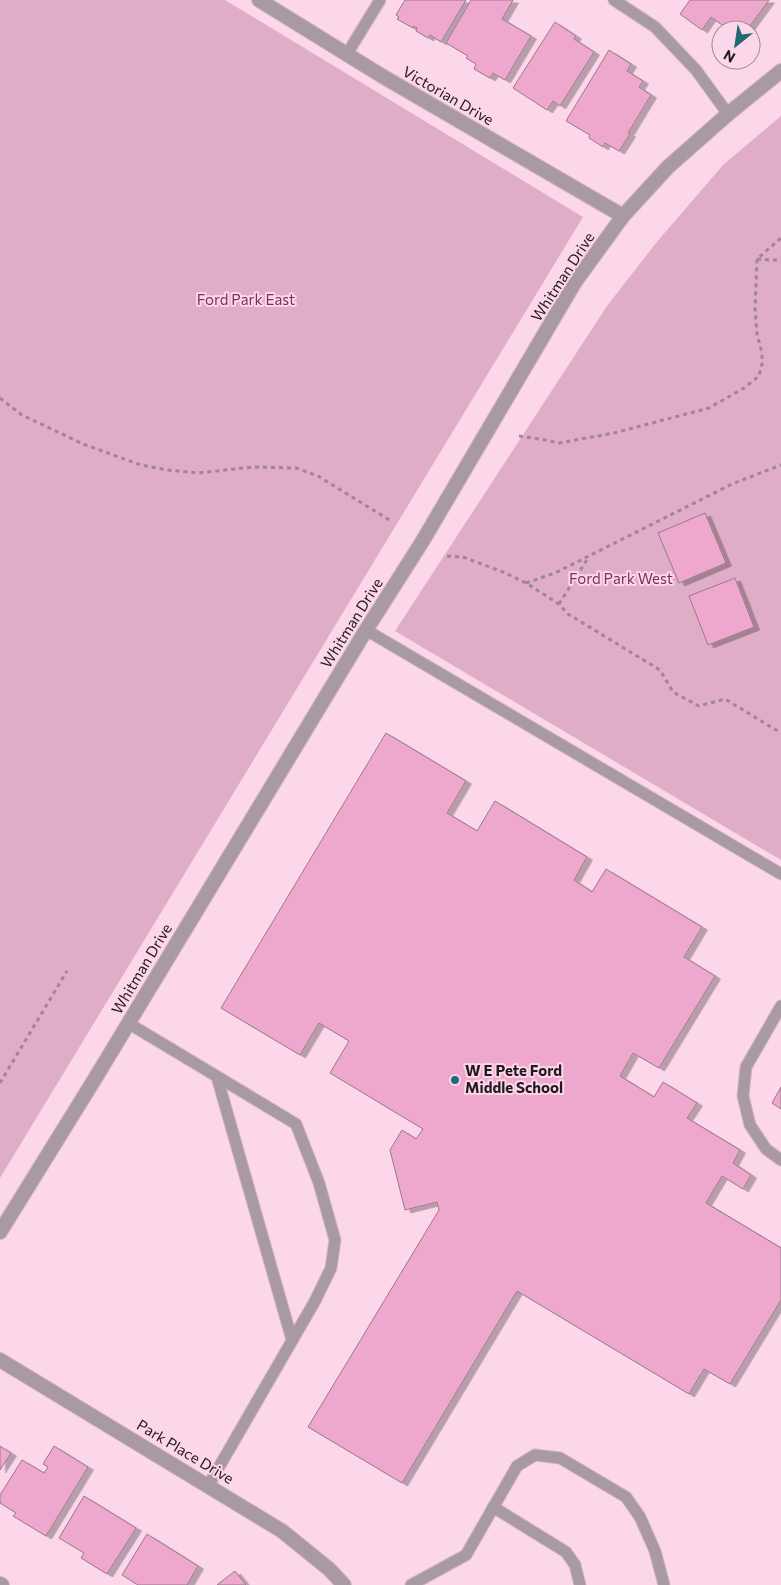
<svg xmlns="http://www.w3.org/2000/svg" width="781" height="1585" font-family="Commissioner,sans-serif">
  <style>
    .green { fill: #dfaec6 }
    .building { fill: #efa8cd; stroke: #997989; filter: url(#shadow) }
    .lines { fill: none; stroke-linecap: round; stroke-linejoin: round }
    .service-casing { stroke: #d4b5c5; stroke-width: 13 }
    .minor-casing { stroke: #d4b5c5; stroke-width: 16 }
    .tertiary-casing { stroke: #d4b5c5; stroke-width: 16 }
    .path { stroke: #9f8693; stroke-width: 3; stroke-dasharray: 4 4; stroke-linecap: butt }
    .service { stroke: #a99aa1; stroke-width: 11 }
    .minor { stroke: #a99aa1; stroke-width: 14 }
    .tertiary { stroke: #a99aa1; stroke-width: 14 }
    .poi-dot { fill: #1f6a73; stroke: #fbd7e9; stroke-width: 2 }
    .labels { text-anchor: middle; stroke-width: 4; stroke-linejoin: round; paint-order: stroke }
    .street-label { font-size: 15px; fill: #25191f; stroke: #fbd7e9 }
    .park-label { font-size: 15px; fill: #7f2e5e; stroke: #fbd7e9 }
    .poi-label { font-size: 15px; font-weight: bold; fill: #25191f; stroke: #fbd7e9; text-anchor: start }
  </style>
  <defs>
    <filter id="shadow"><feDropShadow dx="5.5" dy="3" stdDeviation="0" flood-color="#0004"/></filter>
  </defs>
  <rect width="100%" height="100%" fill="#fbd7e9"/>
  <!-- green -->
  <g class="green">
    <path d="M0,0H225L583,217L0,1178Z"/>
    <path d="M781,116V860L395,631L607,306L656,243L723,165Z"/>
  </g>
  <!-- building -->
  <g class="building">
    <path d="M405,0H466L441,42L430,35L428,38L416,31L417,28L414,26L413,28L397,19L399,17L396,15Z"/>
    <path d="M471,0H513L502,19L531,36L505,80L493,73L490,78L474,69L476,64L466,58L468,56L446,43Z"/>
    <path d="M690,0H769L747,30H729L711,17L702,30L680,14Z"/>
    <path d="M555,22L576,36L574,39L594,52L560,106L553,101L547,110L513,88Z"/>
    <path d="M609,50L631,64L627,71L643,81L639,87L651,95L628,133L630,134L619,151L605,143L603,147L589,138L590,135L566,121Z"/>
    <path d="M705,513L726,563L679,583L658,533Z"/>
    <path d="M735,578L754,627L708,645L689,596Z"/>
    <path d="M386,733L466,781L447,813L477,831L495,801L587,857L574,880L592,892L606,869L702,927L684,957L715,976L659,1068L633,1053L620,1076L654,1097L663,1082L697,1103L687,1118L740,1150L733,1163L751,1175L743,1189L722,1176L706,1203L781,1248V1300L730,1384L704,1369L689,1394L517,1291L402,1483L308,1427L439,1210L437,1202L405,1210L390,1150L402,1130L416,1139L423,1129L330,1073L349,1041L319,1023L300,1055L221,1008Z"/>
    <path d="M781,1087V1109L772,1103Z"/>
    <path d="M0,1446L11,1453L0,1470Z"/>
    <path d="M54,1446L88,1467L46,1536L13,1516L16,1513L0,1503V1495L22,1460L44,1473L48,1467L43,1464Z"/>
    <path d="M84,1496L136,1528L107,1574L81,1558L84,1553L59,1538Z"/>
    <path d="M147,1534L198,1566L187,1585H138L122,1575Z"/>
    <path d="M235,1571L246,1585H217Z"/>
  </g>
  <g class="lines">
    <!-- service casing -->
    <g class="service-casing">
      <g id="service">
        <path d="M614,0L655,27L696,70L728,114"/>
        <path d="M347,54L380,0"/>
        <path d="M366,630L781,874"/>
        <path d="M781,1006L746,1067L743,1096L750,1125L766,1149L781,1160"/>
        <path d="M128,1023L296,1124L319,1183L335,1240L331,1268L315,1301L208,1486"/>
        <path d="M217,1077L292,1340"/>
        <path d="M493,1507L566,1552L575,1565L580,1585"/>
        <path d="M411,1585L466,1555L517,1466L535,1455L560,1458L626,1497L640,1517L655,1551L664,1585"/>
      </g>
    </g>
    <!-- minor casing -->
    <g class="minor-casing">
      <g id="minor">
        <path d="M259,0L382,76L623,216"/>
        <path d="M0,1584L2,1585"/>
      </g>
    </g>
    <!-- tertiary casing -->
    <g class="tertiary-casing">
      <g id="tertiary">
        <path d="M0,1232L96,1077L366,630L422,542L575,282L623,216L668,167L728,114L781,71"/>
        <path d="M0,1360L282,1531L329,1569L344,1585"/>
      </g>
    </g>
    <!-- path -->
    <g class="path">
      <path d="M757,259L775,260L781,259"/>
      <path d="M0,398L22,415L83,444L141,465L167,470L198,473L253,467L296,468L318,476L391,521"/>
      <path d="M519,436L545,440L559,443L614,433L709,408L744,388L759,376L762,364V353L757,334L755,308L757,259L781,238"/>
      <path d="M447,556L463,557L503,572L526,583L559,604L568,614L660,670L673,692L699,706L725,699L781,733"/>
      <path d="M526,583L555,573L732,484L781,465"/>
      <path d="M559,604L588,558"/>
      <path d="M0,1083L67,971"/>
    </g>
    <!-- service -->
    <use href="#service" class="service"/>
    <!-- minor -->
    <use href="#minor" class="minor"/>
    <!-- tertiary -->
    <use href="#tertiary" class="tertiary"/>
  </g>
  <!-- markers -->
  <circle class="poi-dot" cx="455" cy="1080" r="5"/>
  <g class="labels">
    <!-- street labels -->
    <g class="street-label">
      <text transform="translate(448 96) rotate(30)" y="5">Victorian Drive</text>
      <text transform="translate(563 277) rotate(-57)" y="5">Whitman Drive</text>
      <text transform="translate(352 623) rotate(-58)" y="5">Whitman Drive</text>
      <text transform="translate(142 969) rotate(-59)" y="5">Whitman Drive</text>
      <text transform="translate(185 1452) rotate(31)" y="5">Park Place Drive</text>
    </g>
    <!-- park labels -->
    <g class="park-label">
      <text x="246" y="305">Ford Park East</text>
      <text x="621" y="584">Ford Park West</text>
    </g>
    <!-- poi labels -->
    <g class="poi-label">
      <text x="465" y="1076">W E Pete Ford<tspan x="465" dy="17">Middle School</tspan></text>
    </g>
  </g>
  <!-- north arrow -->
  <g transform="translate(736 45) rotate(210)"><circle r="24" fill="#fbd7e9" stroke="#a58b98"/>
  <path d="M0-4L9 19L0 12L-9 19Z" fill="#1f6a73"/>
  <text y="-8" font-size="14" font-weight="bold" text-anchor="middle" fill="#25191f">N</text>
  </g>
</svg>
